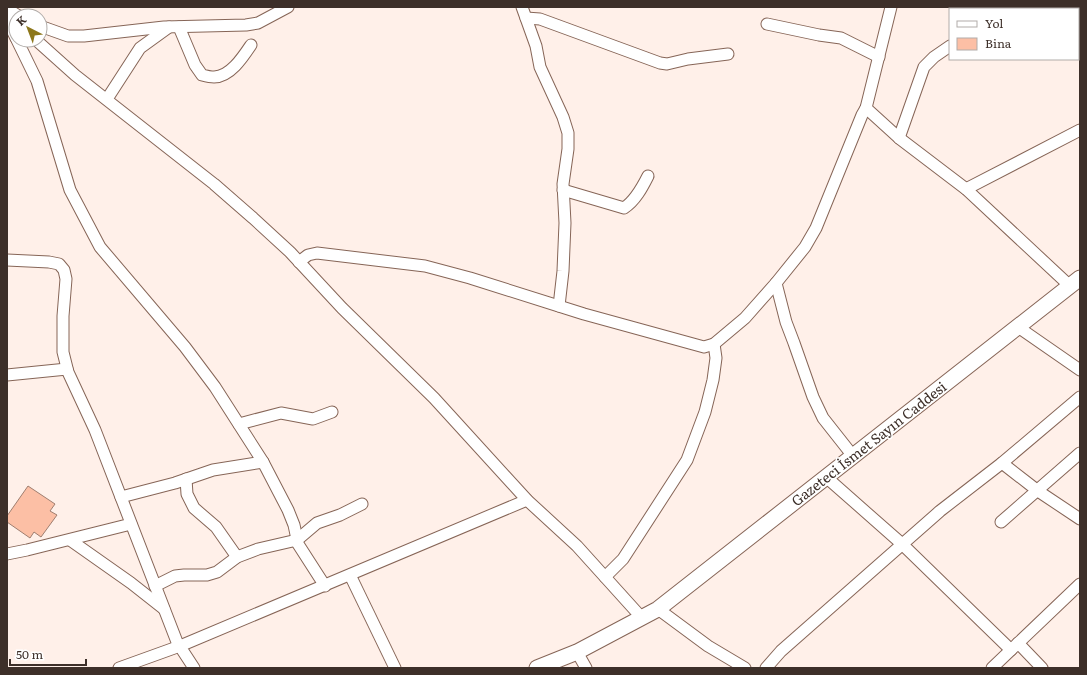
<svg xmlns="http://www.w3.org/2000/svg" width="1087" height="675" font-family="Literata,serif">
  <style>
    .building { fill: #fcbfa5; stroke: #9f7e6f }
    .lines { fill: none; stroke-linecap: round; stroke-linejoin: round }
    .street-casing { stroke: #866557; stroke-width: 13 }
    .secondary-casing { stroke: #866557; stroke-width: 17 }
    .street { stroke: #fff; stroke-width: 11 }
    .secondary { stroke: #fff; stroke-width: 15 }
    .labels { text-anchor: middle; stroke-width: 3; stroke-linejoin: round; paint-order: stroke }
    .street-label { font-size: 14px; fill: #3d2f29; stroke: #fff }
  </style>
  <rect width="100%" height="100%" fill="#fff0e9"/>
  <!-- building -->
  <path class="building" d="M28,486L55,504L50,511L57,515L41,537L34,532L30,538L7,522V516Z"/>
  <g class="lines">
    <!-- street casing -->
    <g class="street-casing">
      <g id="street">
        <path d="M522,7L536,46L540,67L563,117L568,133V149L563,184L565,223L563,271L559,306"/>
        <path d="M891,7L866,108L899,138L966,189L1070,286"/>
        <path d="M1078,7H1080"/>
        <path d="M7,9L19,16"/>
        <path d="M1016,9L1020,7"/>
        <path d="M526,18L540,19L660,63L667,64L688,59L728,54"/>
        <path d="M7,20L16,38"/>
        <path d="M767,24L819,35L841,38L879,57"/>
        <path d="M40,26L68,36H84L164,27L246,25L258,23L288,7"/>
        <path d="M179,27L195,65L202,75C206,76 210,77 214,77C230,77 243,57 251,45"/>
        <path d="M17,40L37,81L70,190L100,247L185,347L215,387L263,462L288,510L294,525L298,544L325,586"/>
        <path d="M36,40L75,75L214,184L253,218L290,252L342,308L434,398L527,500L577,546L642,618"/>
        <path d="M107,99L140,48L169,27"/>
        <path d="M899,138L924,67L934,57L950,46"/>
        <path d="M966,189L1080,130"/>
        <path d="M563,190L624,208C635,201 642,188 648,176"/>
        <path d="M7,260L49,262L59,264L64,270L66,279L63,316V352L68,372L95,430L177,642L194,668"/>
        <path d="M299,262L308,255L317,253L425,266L470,278L584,314L704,347L714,344L745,318L776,283L805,247L816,228L862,115L866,108"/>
        <path d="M776,283L786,322L794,343L813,397L823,418L853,456"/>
        <path d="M1018,327L1080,370"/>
        <path d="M7,375L67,369"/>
        <path d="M239,424L281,413L313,419L332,412"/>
        <path d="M1002,463L1038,491L1080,519"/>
        <path d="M826,477L902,544L1011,650"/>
        <path d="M186,479L187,494L194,508L216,527L237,557"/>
        <path d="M121,497L175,483L213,470L263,462"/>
        <path d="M1001,522L1080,453"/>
        <path d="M70,540L131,583L164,609"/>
        <path d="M7,554L27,550L131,524"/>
        <path d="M350,575L395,668"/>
        <path d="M605,577L623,559L687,460L705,412L713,380L716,358L714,344"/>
        <path d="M155,586L175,576L184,575H207L217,572L237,557L258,549L297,540L317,523L340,515L362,504"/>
        <path d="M658,609L708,646L745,668"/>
        <path d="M1018,643L1042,668"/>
        <path d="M577,652L586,668"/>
        <path d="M119,668L180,646L527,500"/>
        <path d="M766,668L781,651L940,511L1002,463L1080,397"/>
        <path d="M992,668L1080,584"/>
      </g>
    </g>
    <!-- secondary casing -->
    <g class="secondary-casing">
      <path id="secondary" d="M537,668L577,652L658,609L1080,278"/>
    </g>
    <!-- street -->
    <use href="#street" class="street"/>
    <!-- secondary -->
    <use href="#secondary" class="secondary"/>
  </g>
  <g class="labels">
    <!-- street labels -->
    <g class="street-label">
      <text transform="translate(869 444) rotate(-38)" y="5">Gazeteci İsmet Sayın Caddesi</text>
    </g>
  </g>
  <!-- border -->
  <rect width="1087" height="675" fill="none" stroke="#3d2f29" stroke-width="16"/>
  <!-- legend -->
  <rect x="949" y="8" width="130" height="52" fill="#ffffff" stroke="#b1aca9"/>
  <rect x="957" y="21" width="20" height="6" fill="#ffffff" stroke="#b1aca9"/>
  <text x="985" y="28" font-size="12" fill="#3d2f29">Yol</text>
  <rect x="957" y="38" width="20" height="12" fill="#fcbfa5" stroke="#b1aca9"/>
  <text x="985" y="48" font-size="12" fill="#3d2f29">Bina</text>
  <!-- north arrow -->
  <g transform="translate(28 28) rotate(318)"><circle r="19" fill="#ffffff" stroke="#b1aca9"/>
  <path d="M0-3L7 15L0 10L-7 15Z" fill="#8d771b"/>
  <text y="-6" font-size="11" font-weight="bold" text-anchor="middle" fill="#3d2f29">K</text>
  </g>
  <!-- scale -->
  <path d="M10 659v6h76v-6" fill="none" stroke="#3d2f29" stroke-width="2"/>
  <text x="16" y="659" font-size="12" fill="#3d2f29" stroke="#ffffff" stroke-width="3" paint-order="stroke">50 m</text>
</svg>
